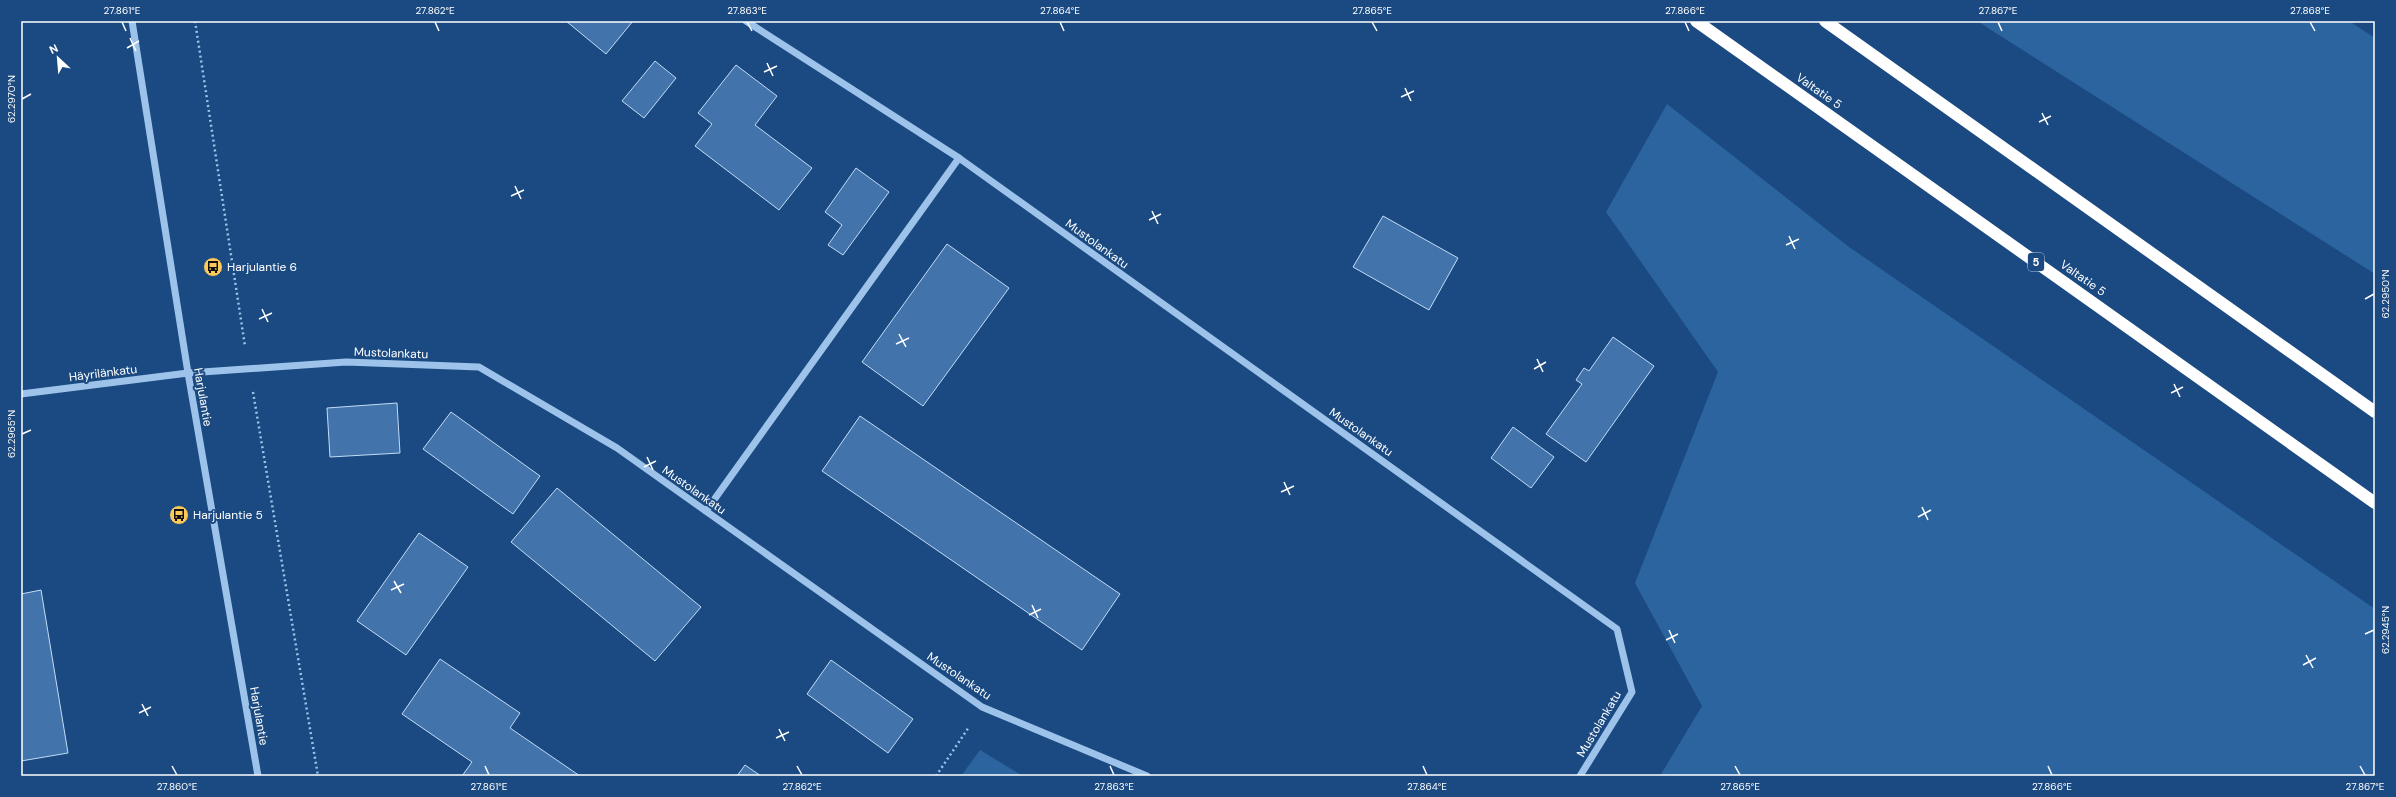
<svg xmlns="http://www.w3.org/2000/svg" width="2396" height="797" font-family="'DM Sans',sans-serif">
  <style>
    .green { fill: #2c64a0 }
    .building { fill: #4274ab; stroke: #c2dcf8 }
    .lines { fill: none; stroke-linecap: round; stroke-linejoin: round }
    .path { stroke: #9dc3eb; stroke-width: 2.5; stroke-dasharray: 2 3; stroke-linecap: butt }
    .minor { stroke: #9dc3eb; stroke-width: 7 }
    .highway { stroke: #fff; stroke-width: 12 }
    .ticks { fill: none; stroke: #fff; stroke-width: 1.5 }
    .labels { text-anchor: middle; stroke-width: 4; stroke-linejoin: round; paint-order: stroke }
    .shield { fill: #1a4a81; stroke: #bac9d9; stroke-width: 1 }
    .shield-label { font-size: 11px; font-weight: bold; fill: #fff }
    .street-label { font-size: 12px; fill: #fff; stroke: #1a4a81 }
    .poi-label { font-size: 12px; fill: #fff; stroke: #1a4a81; text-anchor: start }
    .neatline { fill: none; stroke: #fff; stroke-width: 1.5 }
    .ticks-label { font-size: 10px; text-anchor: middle; fill: #fff }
  </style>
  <rect width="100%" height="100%" fill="#1a4a81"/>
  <!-- green -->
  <g class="green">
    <path d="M1977,21H2349L2375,38V274Z"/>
    <path d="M1667,104L1849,247L2375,609V776H1660L1702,706L1635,583L1718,372L1606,212Z"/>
    <path d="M980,750L1023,776H961Z"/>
  </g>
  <!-- building -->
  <g class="building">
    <path d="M566,21H633L606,54Z"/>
    <path d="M655,61L676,78L644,118L622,101Z"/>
    <path d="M736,65L777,96L755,125L812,168L779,210L695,146L712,124L698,113Z"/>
    <path d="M856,168L889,192L843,255L828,245L842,225L825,212Z"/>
    <path d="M1383,216L1458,258L1429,310L1353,267Z"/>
    <path d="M947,244L1009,288L923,406L862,362Z"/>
    <path d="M1613,337L1654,366L1586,462L1546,434L1582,384L1576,380L1584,368L1589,371Z"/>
    <path d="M397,403L400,453L330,457L327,408Z"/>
    <path d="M451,412L540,476L513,514L423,449Z"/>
    <path d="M860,416L1120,594L1082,650L822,471Z"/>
    <path d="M1513,427L1554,457L1531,488L1491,458Z"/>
    <path d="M557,488L701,607L655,661L511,542Z"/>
    <path d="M419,533L468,567L406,655L357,621Z"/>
    <path d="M41,590L68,753L21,761V594Z"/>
    <path d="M440,659L520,713L510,728L580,776H462L472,762L402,714Z"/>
    <path d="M831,660L913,719L888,753L807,694Z"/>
    <path d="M745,765L761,776H737Z"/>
  </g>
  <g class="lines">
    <!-- path -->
    <g class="path">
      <path d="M195,21L245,346"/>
      <path d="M253,392L318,776"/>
      <path d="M936,776L969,727"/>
    </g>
    <!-- minor -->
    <g class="minor">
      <path d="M132,21L188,373L258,776"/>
      <path d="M746,21L959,158L1617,629L1632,692L1580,776"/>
      <path d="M21,394L188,373L346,362L479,367L617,448L982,707L1147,776"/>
      <path d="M706,511L959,158"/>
    </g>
    <!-- highway -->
    <g class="highway">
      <path d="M1696,21L2375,503"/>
      <path d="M1825,21L2375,412"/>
    </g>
  </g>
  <!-- ticks -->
  <path class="ticks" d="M122,22L126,31M435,22L439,31M747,22L752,31M1060,22L1064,31M1372,22L1377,31M1685,22L1689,31M1998,22L2002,31M2310,22L2315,31M130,38L136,51M127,48L139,41M767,63L773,76M764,72L777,66M1405,88L1411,101M1401,97L1414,91M22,99L31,94M2042,113L2048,125M2039,122L2051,116M515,186L521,199M511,196L524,190M1152,211L1158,224M1149,220L1161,214M1789,236L1795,249M1786,245L1799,239M2365,299L2374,294M262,309L268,322M259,319L272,313M899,334L906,347M896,344L909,338M1537,359L1543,372M1534,369L1546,362M2174,384L2180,397M2171,393L2183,387M22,434L31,430M647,457L653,470M644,467L656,461M1284,482L1290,495M1281,492L1294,486M1922,507L1928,520M1918,517L1931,510M394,581L401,593M391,590L404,584M1032,605L1038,618M1029,615L1041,609M1669,630L1675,643M2365,634L2374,630M1666,640L1678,634M2306,655L2313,668M2303,665L2316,658M142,704L148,716M139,713L151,707M779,729L785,741M776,738L789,732M172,766L177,775M485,766L489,775M797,766L802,775M1110,766L1114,775M1423,766L1427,775M1735,766L1740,775M2048,766L2052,775M2360,766L2365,775"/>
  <!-- icons -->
  <defs>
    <g id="bus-disc" transform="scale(1)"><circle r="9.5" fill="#fdc958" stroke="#1a4a81"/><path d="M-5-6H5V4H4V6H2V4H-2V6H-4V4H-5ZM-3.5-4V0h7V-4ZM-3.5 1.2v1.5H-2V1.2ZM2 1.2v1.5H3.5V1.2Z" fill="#111"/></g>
  </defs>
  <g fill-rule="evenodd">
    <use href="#bus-disc" x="213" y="267"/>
    <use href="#bus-disc" x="179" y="515"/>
  </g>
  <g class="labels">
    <!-- shield labels -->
    <rect class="shield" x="2028" y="253" width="16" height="18" rx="3"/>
    <g class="shield-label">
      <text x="2036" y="266">5</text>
    </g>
    <!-- street labels -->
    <g class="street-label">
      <text transform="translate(1819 91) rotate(35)" y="4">Valtatie 5</text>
      <text transform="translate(1097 244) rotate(36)" y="4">Mustolankatu</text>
      <text transform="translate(2083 278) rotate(35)" y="4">Valtatie 5</text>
      <text transform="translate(391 353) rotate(2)" y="4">Mustolankatu</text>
      <text transform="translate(103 373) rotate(-7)" y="4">Häyrilänkatu</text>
      <text transform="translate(203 397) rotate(80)" y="4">Harjulantie</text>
      <text transform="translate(1361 432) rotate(35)" y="4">Mustolankatu</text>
      <text transform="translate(694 490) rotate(35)" y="4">Mustolankatu</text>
      <text transform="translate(959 676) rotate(34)" y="4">Mustolankatu</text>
      <text transform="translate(259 716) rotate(80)" y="4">Harjulantie</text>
      <text transform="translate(1599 724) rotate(-59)" y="4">Mustolankatu</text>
    </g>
    <!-- poi labels -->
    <g class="poi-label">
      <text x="227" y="271">Harjulantie 6</text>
      <text x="193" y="519">Harjulantie 5</text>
    </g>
  </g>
  <!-- border -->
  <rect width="2396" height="797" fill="none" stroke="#1a4a81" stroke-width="44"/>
  <!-- north arrow -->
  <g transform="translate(58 58) rotate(334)" stroke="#1a4a81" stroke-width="3" paint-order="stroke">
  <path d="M0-3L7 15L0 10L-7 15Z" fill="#ffffff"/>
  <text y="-6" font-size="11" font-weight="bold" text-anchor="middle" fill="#ffffff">N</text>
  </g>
  <rect x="22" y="22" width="2352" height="753" class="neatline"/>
  <g class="ticks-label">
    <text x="122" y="14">27.861°E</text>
    <text x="435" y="14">27.862°E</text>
    <text x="747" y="14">27.863°E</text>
    <text x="1060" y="14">27.864°E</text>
    <text x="1372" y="14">27.865°E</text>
    <text x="1685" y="14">27.866°E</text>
    <text x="1998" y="14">27.867°E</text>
    <text x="2310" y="14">27.868°E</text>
    <text transform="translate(11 99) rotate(-90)" y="4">62.2970°N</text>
    <text transform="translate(2385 294) rotate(-90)" y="4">62.2950°N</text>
    <text transform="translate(11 434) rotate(-90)" y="4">62.2965°N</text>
    <text transform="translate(2385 630) rotate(-90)" y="4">62.2945°N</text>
    <text x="177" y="790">27.860°E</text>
    <text x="489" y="790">27.861°E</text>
    <text x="802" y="790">27.862°E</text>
    <text x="1114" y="790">27.863°E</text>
    <text x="1427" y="790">27.864°E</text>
    <text x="1740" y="790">27.865°E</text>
    <text x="2052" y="790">27.866°E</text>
    <text x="2365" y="790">27.867°E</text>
  </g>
</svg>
